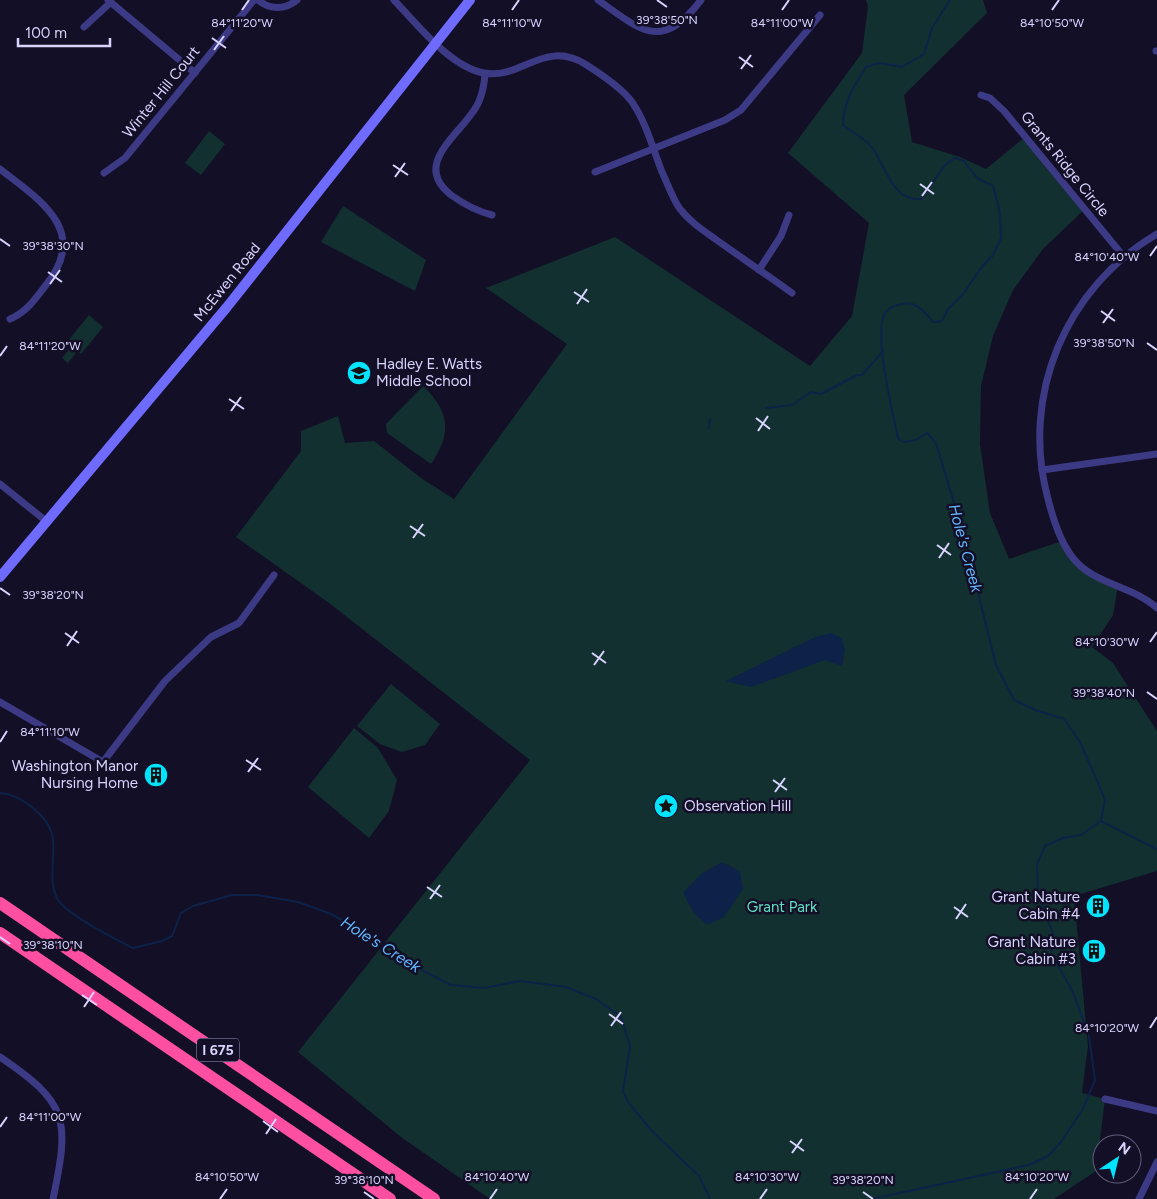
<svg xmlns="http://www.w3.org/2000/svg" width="1157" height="1199" font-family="Figtree,sans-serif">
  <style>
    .green { fill: #12302f }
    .water { fill: #0c2248 }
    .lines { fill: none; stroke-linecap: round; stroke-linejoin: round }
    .stream { stroke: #0c2248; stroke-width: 2 }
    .street { stroke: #3d3a85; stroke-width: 7 }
    .secondary { stroke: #6f6bff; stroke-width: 10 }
    .highway { stroke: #ff4fa3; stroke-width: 12 }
    .ticks { fill: none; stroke: #d9d4ff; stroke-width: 2 }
    .labels { text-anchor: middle; stroke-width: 5; stroke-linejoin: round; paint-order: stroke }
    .shield { fill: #130f26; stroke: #9e99be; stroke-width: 1 }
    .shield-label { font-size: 14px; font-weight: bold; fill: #d9d4ff }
    .street-label { font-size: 15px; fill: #d9d4ff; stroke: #130f26 }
    .poi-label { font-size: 15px; fill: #d9d4ff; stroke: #130f26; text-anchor: end }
    .park-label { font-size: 15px; fill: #5fe0c0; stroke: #130f26 }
    .water-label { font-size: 16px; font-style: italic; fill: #62b6ff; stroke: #130f26 }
    .ticks-label { font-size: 12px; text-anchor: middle; fill: #d9d4ff; stroke: #130f26; stroke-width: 5; stroke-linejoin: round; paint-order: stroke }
  </style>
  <rect width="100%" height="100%" fill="#130f26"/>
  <!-- green -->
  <g class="green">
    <path d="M866,0H983L987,13L904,95L912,142L960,157L986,169L1025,137L1084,210L1043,249L1013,290L993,336L981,386L980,444L990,513L1009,559L1062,541L1079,565L1118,585L1113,615L1092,647L1113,663L1157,731V871L1074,896L1088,1046L1082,1093L1105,1099L1096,1171L1054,1199H490L401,1137L298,1052L530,760L329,603L236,537L301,451V431L338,416L345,443L374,441L421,478L454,499L567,344L486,288L615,237L810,366L852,316L869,223L788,153L862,53L868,6Z"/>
    <path d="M209,131L225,144L201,175L185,163Z"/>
    <path d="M343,206L426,260L415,291L321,242Z"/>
    <path d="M89,315L103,327L81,354L67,342Z"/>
    <path d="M70,348L76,353L68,363L62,358Z"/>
    <path d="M423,386C450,412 452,433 431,464L387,433L386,424Z"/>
    <path d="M391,684L440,724L425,745L402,752L380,744L357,726Z"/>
    <path d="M354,728L378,748L397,780L389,811L369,838L308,787Z"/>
  </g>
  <!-- water -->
  <g class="water">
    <path d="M831,633L841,638L845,649L842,666L825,660L751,687L726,681L815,637Z"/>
    <path d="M722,862L740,871L743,889L724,917L707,925L694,913L683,893L701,874Z"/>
  </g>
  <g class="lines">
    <!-- stream -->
    <g class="stream">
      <path d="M766,408L792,405L811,392L821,394L857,375H862L883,351"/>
      <path d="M709,428L710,419"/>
      <path d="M0,793C22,795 52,818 53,841C55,860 48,880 57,898C64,913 117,940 133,948L162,941L172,936L181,913L193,906L232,895H257L298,902L331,914L377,939L388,953L451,985L484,988L520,981L566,987L596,999L621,1017L630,1046L623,1091L628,1102L651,1130L699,1176L710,1199"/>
      <path d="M1101,821L1157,849"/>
      <path d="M872,1199L1029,1165L1048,1156L1061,1142L1083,1109L1095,1080L1089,1036L1073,992L1051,953L1053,934L1038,893L1037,864L1045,846L1063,838L1081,835L1101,821L1105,799L1080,742L1064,719L1035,710L1014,700L996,665L964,536L936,443L927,433L916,440L903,442L898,438C893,414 873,333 885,313C889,307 895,305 902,304C916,301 924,311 933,322L942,321L948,309L963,294L981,268L993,255L1001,238L1000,213L993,186L977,178L964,161L955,158L945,165L921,199C893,202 886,167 873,149C867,139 852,132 843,125C843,102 855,85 866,67L879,63L902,67L924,54L932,28L950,0"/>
    </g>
    <!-- street -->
    <g class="street">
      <path d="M108,0L195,73"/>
      <path d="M258,0C270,10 285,10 297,0"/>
      <path d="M394,0C417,24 450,67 484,73C521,80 544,39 585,64C601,74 621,87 632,102C646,122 653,149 662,172C668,184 672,198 680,209C690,222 704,231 718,241C742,258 767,275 792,293"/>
      <path d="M598,0C642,31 661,52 701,0"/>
      <path d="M84,27L110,3"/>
      <path d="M1156,51H1157"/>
      <path d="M485,74C484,88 481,102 472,113C454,139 414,166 451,195C465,205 476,211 492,215"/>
      <path d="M981,95L990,98L1004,111L1124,257"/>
      <path d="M0,169C40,200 90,231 46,285C35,299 27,312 10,319"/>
      <path d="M595,172L725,120L741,110L820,15"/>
      <path d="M104,173L125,158L254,0"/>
      <path d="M1157,234C1065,288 1020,396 1048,499C1053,519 1060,542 1073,558C1094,585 1132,585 1157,608"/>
      <path d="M759,270L781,236L789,215"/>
      <path d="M1042,470L1157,454"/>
      <path d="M0,484L46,521"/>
      <path d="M0,702L103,762L165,681L211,637L239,623L274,575"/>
      <path d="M0,1057C68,1103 70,1119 53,1199"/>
      <path d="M1105,1099L1157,1111"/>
      <path d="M1139,1199L1157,1162"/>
    </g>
    <!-- secondary -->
    <path class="secondary" d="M0,577L227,307L470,0"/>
    <!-- highway -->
    <g class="highway">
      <path d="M0,903L434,1199"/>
      <path d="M0,933L390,1199"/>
    </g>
  </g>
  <!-- ticks -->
  <path class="ticks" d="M657,0L667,7M242,10L249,0M512,10L519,0M782,10L789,0M1052,10L1059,0M212,38L226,48M214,50L224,36M739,57L753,67M741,69L751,55M393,165L408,175M395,177L405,163M920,184L934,194M922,196L932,182M0,239L10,246M1150,256L1157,246M48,272L62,282M50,284L60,270M574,292L589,302M577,304L587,289M1101,311L1115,321M1103,323L1113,309M1147,343L1157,350M0,356L7,346M229,399L244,409M231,411L241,397M756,418L770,429M758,431L768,416M410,526L425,536M413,538L423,524M937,545L951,555M939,558L949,543M0,588L10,595M65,633L79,643M1150,642L1157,632M67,646L77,631M592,653L606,663M594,665L604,651M1147,692L1157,699M0,742L7,731M246,760L261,770M248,772L258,758M773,780L787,790M775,792L785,778M427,887L442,897M430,899L440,885M954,907L968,917M956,919L966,904M0,937L10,944M82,995L97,1005M84,1007L94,992M609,1014L623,1024M611,1026L621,1012M1150,1028L1157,1017M263,1121L278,1132M0,1127L7,1117M266,1134L276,1119M790,1141L804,1151M792,1153L802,1139M364,1192L374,1199M863,1192L873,1199M220,1199L227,1189M490,1199L497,1189M760,1199L767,1189M1030,1199L1037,1189"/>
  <!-- icons -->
  <defs>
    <g id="school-disc" transform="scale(1.25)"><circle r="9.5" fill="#00e5ff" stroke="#130f26"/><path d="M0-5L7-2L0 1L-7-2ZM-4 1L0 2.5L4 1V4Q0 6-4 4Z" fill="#111"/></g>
    <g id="building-disc" transform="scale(1.25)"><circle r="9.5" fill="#00e5ff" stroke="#130f26"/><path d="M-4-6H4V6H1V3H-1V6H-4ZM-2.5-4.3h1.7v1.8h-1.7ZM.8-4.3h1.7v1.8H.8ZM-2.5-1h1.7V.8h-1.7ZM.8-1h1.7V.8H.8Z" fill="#111"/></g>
    <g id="sight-disc" transform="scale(1.25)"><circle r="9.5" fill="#00e5ff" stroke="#130f26"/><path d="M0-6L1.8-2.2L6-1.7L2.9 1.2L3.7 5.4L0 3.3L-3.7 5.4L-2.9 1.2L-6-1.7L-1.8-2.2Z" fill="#111"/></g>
  </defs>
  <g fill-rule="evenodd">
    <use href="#school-disc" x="359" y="373"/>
    <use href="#building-disc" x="156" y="775"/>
    <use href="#sight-disc" x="666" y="806"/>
    <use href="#building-disc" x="1098" y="906"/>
    <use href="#building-disc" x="1094" y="951"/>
  </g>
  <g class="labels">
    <!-- shield labels -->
    <rect class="shield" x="197" y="1038.5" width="42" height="23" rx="4"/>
    <g class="shield-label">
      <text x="218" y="1055">I 675</text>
    </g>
    <!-- street labels -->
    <g class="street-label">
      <text transform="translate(161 92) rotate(-51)" y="5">Winter Hill Court</text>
      <text transform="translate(1065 164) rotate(51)" y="5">Grants Ridge Circle</text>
      <text transform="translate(227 282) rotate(-51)" y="5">McEwen Road</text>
    </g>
    <!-- poi labels -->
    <g class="poi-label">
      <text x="376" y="369" text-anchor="start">Hadley E. Watts<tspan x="376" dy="17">Middle School</tspan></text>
      <text x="138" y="771">Washington Manor<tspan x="138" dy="17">Nursing Home</tspan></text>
      <text x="684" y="811" text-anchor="start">Observation Hill</text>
      <text x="1080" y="902">Grant Nature<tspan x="1080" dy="17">Cabin #4</tspan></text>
      <text x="1076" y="947">Grant Nature<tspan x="1076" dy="17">Cabin #3</tspan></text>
    </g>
    <!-- park labels -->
    <g class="park-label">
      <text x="782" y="912">Grant Park</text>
    </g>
    <!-- water labels -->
    <g class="water-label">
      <text transform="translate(966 548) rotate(75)" y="6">Hole's Creek</text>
      <text transform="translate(381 944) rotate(32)" y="6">Hole's Creek</text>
    </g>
  </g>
  <g class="ticks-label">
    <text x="667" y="24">39°38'50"N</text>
    <text x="242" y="27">84°11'20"W</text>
    <text x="512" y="27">84°11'10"W</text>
    <text x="782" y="27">84°11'00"W</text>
    <text x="1052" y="27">84°10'50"W</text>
    <text x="53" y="250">39°38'30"N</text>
    <text x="1107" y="261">84°10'40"W</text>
    <text x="1104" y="347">39°38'50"N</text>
    <text x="50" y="350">84°11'20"W</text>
    <text x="53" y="599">39°38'20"N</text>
    <text x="1107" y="646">84°10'30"W</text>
    <text x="1104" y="697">39°38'40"N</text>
    <text x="50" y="736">84°11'10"W</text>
    <text x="53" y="949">39°38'10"N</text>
    <text x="1107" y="1032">84°10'20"W</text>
    <text x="50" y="1121">84°11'00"W</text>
    <text x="227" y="1181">84°10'50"W</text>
    <text x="497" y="1181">84°10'40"W</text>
    <text x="767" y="1181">84°10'30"W</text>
    <text x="1037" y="1181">84°10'20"W</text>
    <text x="364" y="1184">39°38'10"N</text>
    <text x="863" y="1184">39°38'20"N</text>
  </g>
  <!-- north arrow -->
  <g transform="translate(1117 1159) rotate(35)"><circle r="24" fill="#130f26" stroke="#625e7d"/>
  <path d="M0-4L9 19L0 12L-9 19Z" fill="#00e5ff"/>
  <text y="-8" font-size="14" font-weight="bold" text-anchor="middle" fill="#d9d4ff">N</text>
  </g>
  <!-- scale -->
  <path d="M18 38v8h92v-8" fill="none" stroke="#d9d4ff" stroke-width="2.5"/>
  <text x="25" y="38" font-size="15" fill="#d9d4ff" stroke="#130f26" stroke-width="4" paint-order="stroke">100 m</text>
</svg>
